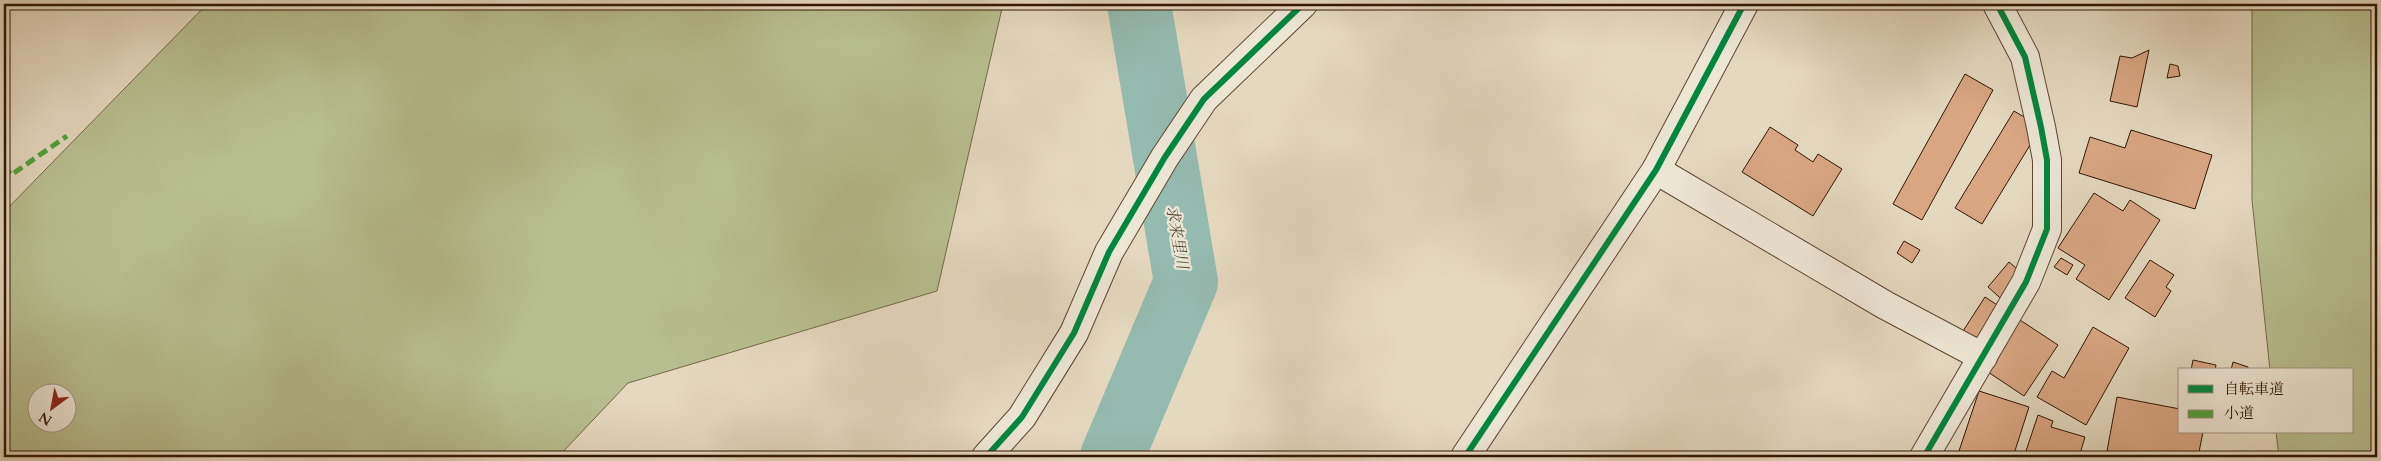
<svg xmlns="http://www.w3.org/2000/svg" width="2381" height="461" font-family="Cardo,'Noto Serif JP',serif">
  <style>
    .green { fill: #b7be8f; stroke: #746a48; fill-rule: evenodd }
    .lines { fill: none; stroke-linecap: round; stroke-linejoin: round }
    .river { stroke: #95bab0; stroke-width: 64 }
    .building { fill: #d8a683; stroke: #321501 }
    .minor-casing { stroke: #5e4630; stroke-width: 30 }
    .minor { stroke: #ede6d5; stroke-width: 28 }
    .quiet { stroke: #52a03c; stroke-width: 5; stroke-dasharray: 10 5; stroke-linecap: butt }
    .cycleway-casing { stroke: #ede6d5; stroke-width: 9 }
    .cycleway { stroke: #00873e; stroke-width: 6 }
    .labels { text-anchor: middle; stroke-width: 4.5; stroke-linejoin: round; paint-order: stroke }
    .water-label { font-size: 16px; font-style: italic; fill: #554f3e; stroke: #ede6d5 }
  </style>
  <rect width="100%" height="100%" fill="#e4d8be"/>
  <filter id="stains"><feTurbulence type="fractalNoise" baseFrequency=".004" numOctaves="4"/><feColorMatrix values="0 0 0 0 .2 0 0 0 0 .09 0 0 0 0 .02 0 0 0 .5 -.17"/></filter>
  <radialGradient id="worn" r=".72"><stop offset=".6" stop-color="#630" stop-opacity="0"/><stop offset="1" stop-color="#630" stop-opacity=".3"/></radialGradient>
  <!-- green -->
  <g class="green">
    <path d="M207,4H1003L937,291L628,383L558,457H4V212ZM38,394H68V424H38Z"/>
    <path d="M2252,4H2377V457H2279L2276,432H2352V370H2270L2252,200Z"/>
  </g>
  <g class="lines">
    <!-- river -->
    <path class="river" d="M1112,457L1186,282L1139,4"/>
  </g>
  <!-- building -->
  <g class="building">
    <path d="M2149,50L2137,107L2110,101L2120,56L2132,58Z"/>
    <path d="M2170,64L2178,66L2180,76L2167,78Z"/>
    <path d="M1965,74L1993,90L1922,220L1893,204Z"/>
    <path d="M2014,111L2041,127L1982,224L1955,208Z"/>
    <path d="M1770,127L1798,145L1795,150L1813,162L1818,154L1842,169L1813,216L1742,172Z"/>
    <path d="M2131,130L2212,155L2195,209L2079,173L2090,137L2125,148Z"/>
    <path d="M2094,193L2123,211L2130,200L2160,220L2109,300L2076,279L2085,265L2058,248Z"/>
    <path d="M1904,241L1920,250L1912,263L1897,253Z"/>
    <path d="M2061,258L2073,265L2067,275L2054,267Z"/>
    <path d="M2150,260L2174,275L2166,287L2171,291L2155,317L2125,298Z"/>
    <path d="M2009,262L2030,280L2008,305L1988,287Z"/>
    <path d="M1985,297L2058,345L2024,396L1952,348Z"/>
    <path d="M2093,327L2129,348L2086,425L2037,397L2052,371L2064,378Z"/>
    <path d="M2193,360L2216,365L2215,370H2191Z"/>
    <path d="M2233,362L2248,367V370H2231Z"/>
    <path d="M1979,391L2029,407L2013,457H1957Z"/>
    <path d="M2117,397L2180,409V432H2203L2198,457H2140L2107,451Z"/>
    <path d="M2038,415L2053,421L2051,427L2085,437L2079,457H2045L2026,451Z"/>
  </g>
  <g class="lines">
    <!-- minor casing -->
    <g class="minor-casing">
      <g id="minor">
        <path d="M1656,170L1885,305L1983,357"/>
        <path d="M986,457L1022,417L1074,333L1109,252L1165,157L1204,99L1303,4"/>
        <path d="M1465,457L1656,170L1744,4"/>
        <path d="M1924,457L2026,282L2047,229V160L2041,127L2025,57L1997,4"/>
      </g>
    </g>
    <!-- minor -->
    <use href="#minor" class="minor"/>
    <!-- quiet -->
    <path class="quiet" d="M4,166L11,175L67,136"/>
    <!-- cycleway casing -->
    <g class="cycleway-casing">
      <g id="cycleway">
        <path d="M986,457L1022,417L1074,333L1109,252L1165,157L1204,99L1303,4"/>
        <path d="M1465,457L1656,170L1744,4"/>
        <path d="M1924,457L2026,282L2047,229V160L2041,127L2025,57L1997,4"/>
      </g>
    </g>
    <!-- cycleway -->
    <use href="#cycleway" class="cycleway"/>
  </g>
  <g class="labels">
    <!-- water labels -->
    <g class="water-label">
      <text transform="translate(1178 237) rotate(80)" y="6">求来里川</text>
    </g>
  </g>
  <!-- margin -->
  <rect width="2381" height="461" fill="none" stroke="#e4d8be" stroke-width="20"/>
  <rect x="5" y="5" width="2371" height="451" fill="none" stroke="#321501" stroke-width="2.5"/>
  <rect x="10" y="10" width="2361" height="441" fill="none" stroke="#321501"/>
  <!-- legend -->
  <rect x="2178" y="368" width="175" height="65" fill="#ede6d5" stroke="#a29280"/>
  <rect x="2188" y="385" width="25" height="8" fill="#00873e" stroke="#a29280"/>
  <text x="2224" y="394" font-size="15" fill="#321501">自転車道</text>
  <rect x="2188" y="410" width="25" height="8" fill="#52a03c" stroke="#a29280"/>
  <text x="2224" y="418" font-size="15" fill="#321501">小道</text>
  <!-- north arrow -->
  <g transform="translate(52 408) rotate(212)"><circle r="24" fill="#ede6d5" stroke="#a29280"/>
  <path d="M0-4L9 19L0 12L-9 19Z" fill="#8f2418"/>
  <text y="-8" font-size="14" font-weight="bold" text-anchor="middle" fill="#321501">N</text>
  </g>
  <rect width="100%" height="100%" filter="url(#stains)"/>
  <rect width="100%" height="100%" fill="url(#worn)"/>
</svg>
